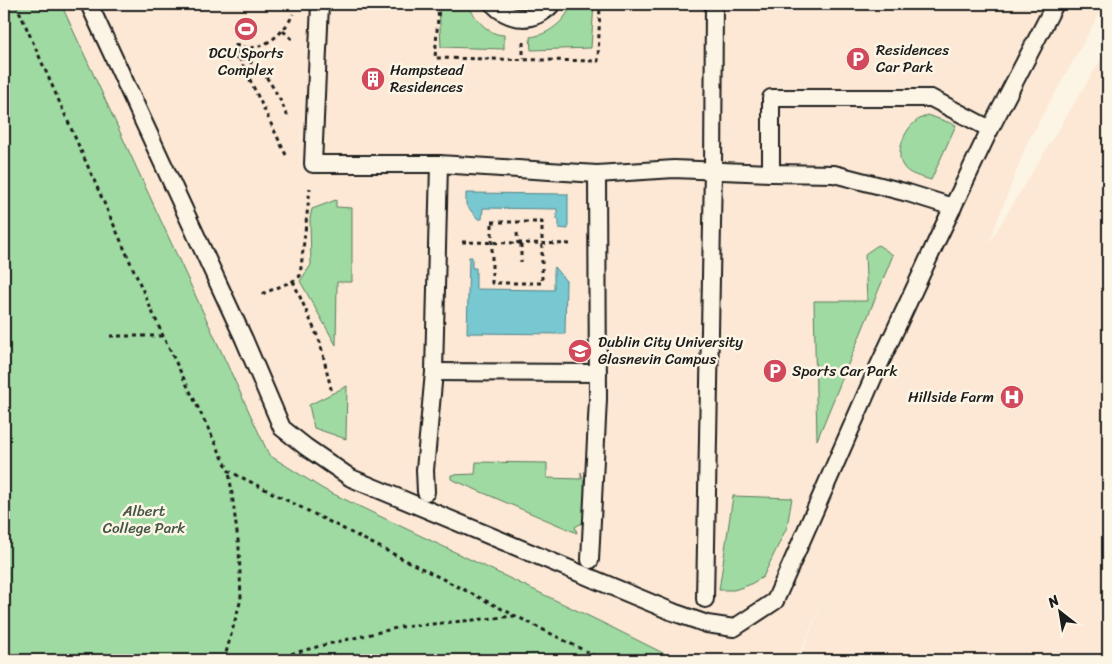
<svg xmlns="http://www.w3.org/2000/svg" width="1112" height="664" font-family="Sriracha,sans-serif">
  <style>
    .built { fill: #fce8d4 }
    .green { fill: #9edaa1; stroke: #5d7b5e }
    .water { fill: #77c8d1; stroke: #538389 }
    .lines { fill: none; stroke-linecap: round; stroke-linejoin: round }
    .lane-casing { stroke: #1c1c1c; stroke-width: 20 }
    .path { stroke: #1c1c1c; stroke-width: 3; stroke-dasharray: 4 4; stroke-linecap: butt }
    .lane { stroke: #fcf5e5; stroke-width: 16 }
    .labels { text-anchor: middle; stroke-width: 5; stroke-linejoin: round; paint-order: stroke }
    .poi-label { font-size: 15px; fill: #1c1c1c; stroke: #fcf5e5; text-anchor: start }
    .park-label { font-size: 15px; fill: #435544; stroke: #fcf5e5 }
  </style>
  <rect width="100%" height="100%" fill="#fcf5e5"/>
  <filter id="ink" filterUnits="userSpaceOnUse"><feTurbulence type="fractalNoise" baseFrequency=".02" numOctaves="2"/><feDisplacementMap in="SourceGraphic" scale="10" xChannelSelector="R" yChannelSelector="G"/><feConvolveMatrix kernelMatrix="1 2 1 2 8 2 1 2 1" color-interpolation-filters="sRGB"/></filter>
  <g filter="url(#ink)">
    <!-- built -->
    <path class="built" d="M61,4H1105L1027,143L989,243L1108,48V660H799L827,590L797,660H677L601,622L323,489L269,455Z"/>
    <!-- green -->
    <g class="green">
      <path d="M4,4H61L269,455L323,489L601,622L677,660H4Z"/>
      <path d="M439,4H468C474,18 488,35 504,35V49L441,47Z"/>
      <path d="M572,4H594L591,48L531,50L530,37C549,35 565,21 572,4Z"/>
      <path d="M928,115L956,125L931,180C922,177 908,175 903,166C895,154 904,131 914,123C918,119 924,117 928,115Z"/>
      <path d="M336,200V207L352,208V282H337L336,345L300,281L311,265L310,218L312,209Z"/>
      <path d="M878,245L893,255L817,440L814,301H867L865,254Z"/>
      <path d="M347,386L346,439L314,428L309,405Z"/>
      <path d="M476,462L547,463V478L581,479V472L585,487L584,522L575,527L577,533L451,479V475L475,474Z"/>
      <path d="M733,496L792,498L787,527L763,577L749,585L734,590H719Z"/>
    </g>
    <!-- water -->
    <g class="water">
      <path d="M466,193L568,194V229L559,228V220L557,219V209L483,208L482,219H478L466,205Z"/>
      <path d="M469,257H472V268H476V289L554,290V267L566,281L565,334L467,333Z"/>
    </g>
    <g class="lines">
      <!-- lane casing -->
      <g class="lane-casing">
        <g id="lane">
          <path d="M89,4L244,339L282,428L306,447L351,478L673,612L707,624L734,628L775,601L874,376L938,238L990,129L1055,4"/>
          <path d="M320,4L313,164H439L597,174L674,169L771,173"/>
          <path d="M493,4C510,22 535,23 552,4"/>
          <path d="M953,207L908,193L834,174L771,173V98H931L990,129"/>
          <path d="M434,372L598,373"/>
          <path d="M426,492L425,470L434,372L439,164"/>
          <path d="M590,560L598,399L597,174"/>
          <path d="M705,599L713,170L714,4"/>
        </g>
      </g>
      <!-- path -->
      <g class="path">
        <path d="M16,4L163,336L229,471L603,660"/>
        <path d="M439,4L435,58L598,61L600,4"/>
        <path d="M283,31L292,39"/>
        <path d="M523,42V59"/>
        <path d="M226,61C230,59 236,57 241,58C263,63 280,98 288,117"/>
        <path d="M286,155L239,57L236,45C259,55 284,35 293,14"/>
        <rect x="492" y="222" width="50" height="61"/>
        <path d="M517,233L518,244"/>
        <path d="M462,242L573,244"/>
        <path d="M521,244V262"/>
        <path d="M293,281L320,342L332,393"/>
        <path d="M262,294L293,281L300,276L310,188"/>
        <path d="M110,336H163"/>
        <path d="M224,660L241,599L239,548L229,471"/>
        <path d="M268,660L324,645L401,627L515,616"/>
      </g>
      <!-- lane -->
      <use href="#lane" class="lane"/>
    </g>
  </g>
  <!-- icons -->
  <defs>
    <g id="stadium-disc" transform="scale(1.25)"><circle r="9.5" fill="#d1495b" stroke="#fcf5e5"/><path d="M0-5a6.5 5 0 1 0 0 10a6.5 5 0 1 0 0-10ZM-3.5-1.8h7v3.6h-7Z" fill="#fff"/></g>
    <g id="parking-disc" transform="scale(1.25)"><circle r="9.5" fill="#d1495b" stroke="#fcf5e5"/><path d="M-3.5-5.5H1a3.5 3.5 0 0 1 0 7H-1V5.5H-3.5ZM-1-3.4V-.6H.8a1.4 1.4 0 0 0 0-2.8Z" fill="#fff"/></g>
    <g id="building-disc" transform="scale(1.25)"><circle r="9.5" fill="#d1495b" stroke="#fcf5e5"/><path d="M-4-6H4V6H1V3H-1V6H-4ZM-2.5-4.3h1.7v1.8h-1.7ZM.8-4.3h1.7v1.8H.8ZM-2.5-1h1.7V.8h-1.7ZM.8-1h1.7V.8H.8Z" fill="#fff"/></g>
    <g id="university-disc" transform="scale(1.25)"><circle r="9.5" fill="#d1495b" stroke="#fcf5e5"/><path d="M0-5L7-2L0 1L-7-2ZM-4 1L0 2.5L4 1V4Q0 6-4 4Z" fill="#fff"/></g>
    <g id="hospital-disc" transform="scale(1.25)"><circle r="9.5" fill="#d1495b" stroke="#fcf5e5"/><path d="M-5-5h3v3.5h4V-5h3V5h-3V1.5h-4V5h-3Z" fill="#fff"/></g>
  </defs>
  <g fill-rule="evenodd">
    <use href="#stadium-disc" x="246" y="29"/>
    <use href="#parking-disc" x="858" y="59"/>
    <use href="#building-disc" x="373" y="79"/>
    <use href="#university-disc" x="580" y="351"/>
    <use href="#parking-disc" x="775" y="371"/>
    <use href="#hospital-disc" x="1012" y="397"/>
  </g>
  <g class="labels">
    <!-- poi labels -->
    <g class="poi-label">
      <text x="876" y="55">Residences<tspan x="876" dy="17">Car Park</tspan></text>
      <text x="246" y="58" text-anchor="middle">DCU Sports<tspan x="246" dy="17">Complex</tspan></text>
      <text x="390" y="75">Hampstead<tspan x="390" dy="17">Residences</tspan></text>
      <text x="598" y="347">Dublin City University<tspan x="598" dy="17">Glasnevin Campus</tspan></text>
      <text x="792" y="376">Sports Car Park</text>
      <text x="994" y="402" text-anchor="end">Hillside Farm</text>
    </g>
    <!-- park labels -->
    <g class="park-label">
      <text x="144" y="516">Albert<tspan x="144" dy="17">College Park</tspan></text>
    </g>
  </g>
  <!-- margin -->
  <rect width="1112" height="664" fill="none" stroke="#fcf5e5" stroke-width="20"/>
  <rect x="10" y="10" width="1092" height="644" fill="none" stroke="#1c1c1c" stroke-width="2" filter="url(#ink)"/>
  <!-- north arrow -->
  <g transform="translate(1060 612) rotate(329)" stroke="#fcf5e5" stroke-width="4" paint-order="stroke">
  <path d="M0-4L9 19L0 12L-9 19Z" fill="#1c1c1c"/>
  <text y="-8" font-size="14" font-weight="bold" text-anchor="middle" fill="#1c1c1c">N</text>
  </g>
</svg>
